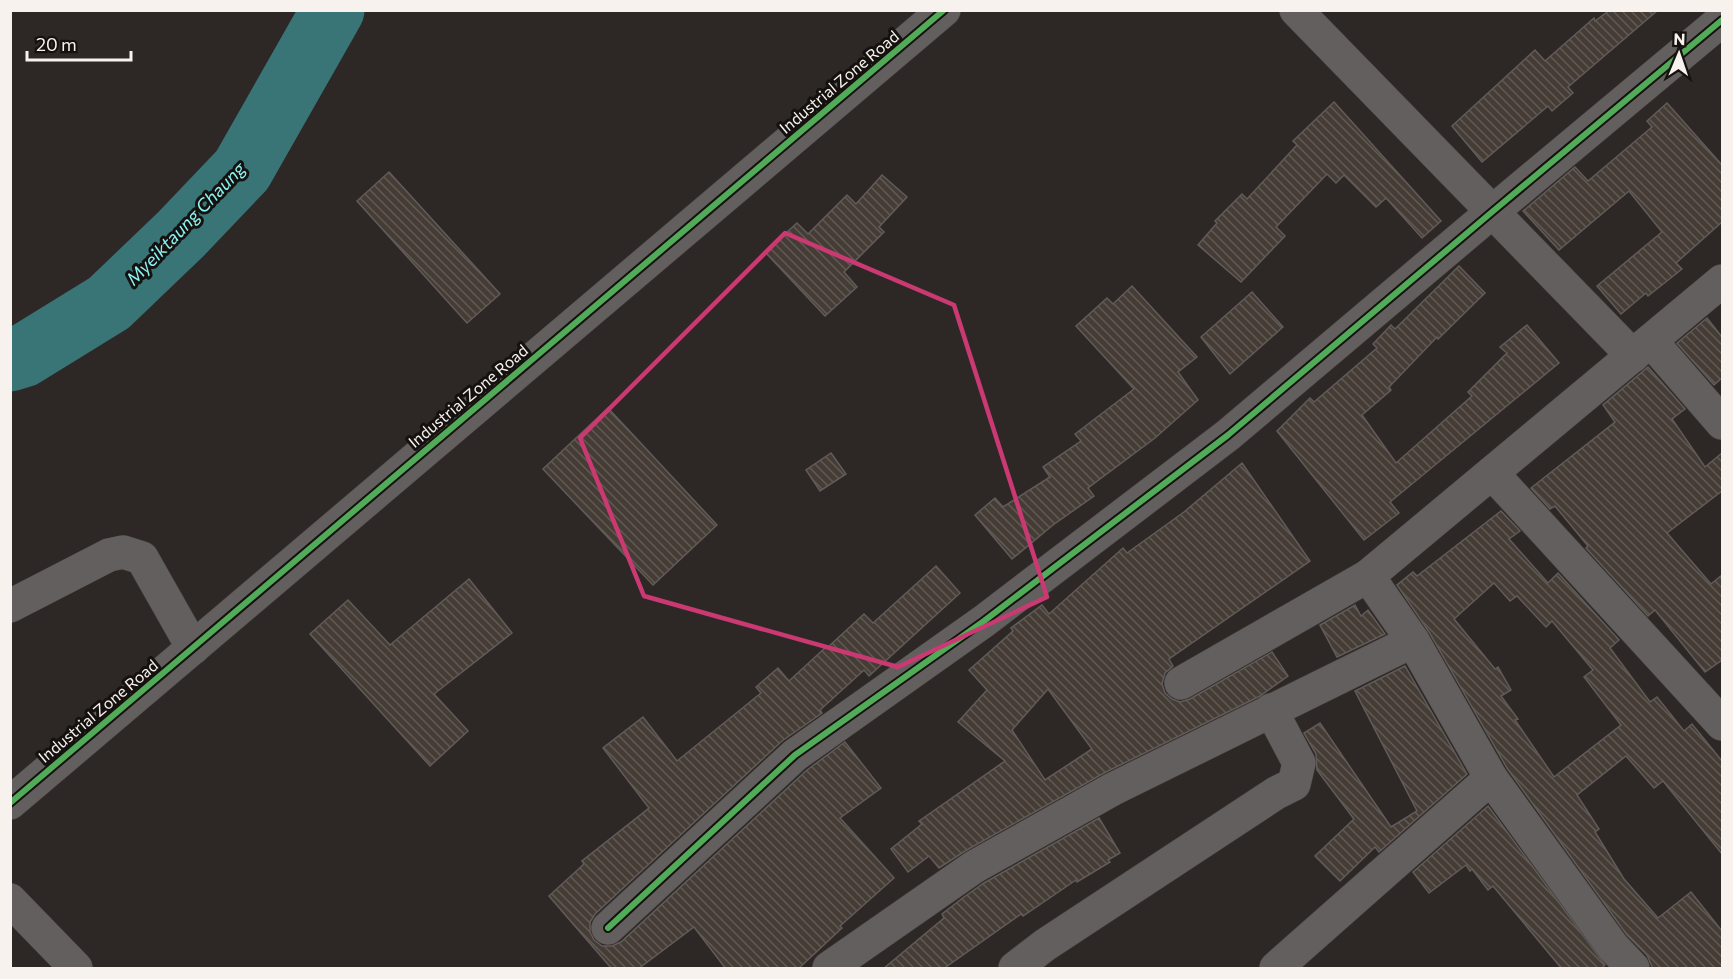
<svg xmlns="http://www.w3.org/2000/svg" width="1733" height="979" font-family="Commissioner,sans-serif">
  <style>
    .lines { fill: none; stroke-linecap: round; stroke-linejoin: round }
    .river { stroke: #397576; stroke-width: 63 }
    .building { fill: url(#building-back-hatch); stroke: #605c5a; stroke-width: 1.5; fill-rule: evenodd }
    .minor-casing { stroke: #494543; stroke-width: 34 }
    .minor { stroke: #625f5e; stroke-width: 33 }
    .cycleway-casing { stroke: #15110f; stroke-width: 10 }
    .cycleway { stroke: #51ab58; stroke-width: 6 }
    .marked { fill: none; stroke: #ca3971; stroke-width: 4.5; stroke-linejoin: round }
    .labels { text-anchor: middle; stroke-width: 6; stroke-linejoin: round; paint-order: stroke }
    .street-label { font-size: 16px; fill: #f8f2ef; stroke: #15110f }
    .water-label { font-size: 18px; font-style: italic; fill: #8bf4f5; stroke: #15110f }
  </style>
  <defs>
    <pattern id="building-back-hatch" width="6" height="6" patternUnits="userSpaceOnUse" patternTransform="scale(1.5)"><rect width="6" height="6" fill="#463c36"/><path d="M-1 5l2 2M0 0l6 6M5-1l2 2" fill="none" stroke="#615953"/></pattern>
  </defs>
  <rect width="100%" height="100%" fill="#2d2826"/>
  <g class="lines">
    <!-- river -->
    <path class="river" d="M10,360L23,356L109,303L181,234L242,170L333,10"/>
  </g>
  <!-- building -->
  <g class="building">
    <path d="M1610,10H1658L1568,87L1573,93L1552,111L1548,106L1482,162L1452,126L1535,50L1545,61L1594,18L1595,21Z"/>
    <path d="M1334,102L1441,221L1422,238L1386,198L1376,207L1344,175L1336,183L1327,174L1276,227L1285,236L1241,282L1198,245L1217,223L1215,221L1242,194L1247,199L1297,145L1293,141Z"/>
    <path d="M1667,103L1722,165V222L1676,263L1682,269L1648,296L1646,293L1621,314L1597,286L1662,232L1629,191L1559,250L1523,211L1575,167L1588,181L1652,127L1647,121Z"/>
    <path d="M389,172L500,294L467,323L357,201Z"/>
    <path d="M882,175L907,197L879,227L884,232L844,272L857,287L825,316L765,252L797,223L808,234L847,195L856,204Z"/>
    <path d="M1459,266L1485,293L1438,339L1437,337L1389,387L1391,390L1362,415L1396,463L1472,396L1468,392L1507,353L1500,347L1527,325L1559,363L1390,502L1399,513L1364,540L1277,431L1310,398L1314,402L1377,348L1373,344L1391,325L1395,329Z"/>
    <path d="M1132,286L1197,357L1178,372L1198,400L1155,438L1088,488L1094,496L1053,525L1012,559L975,515L995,498L1003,507L1050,477L1043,467L1081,441L1075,434L1134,389L1076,326L1107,298L1113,304Z"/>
    <path d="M1252,292L1283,327L1230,374L1201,337Z"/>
    <path d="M1707,318L1722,337V378L1714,385L1677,343Z"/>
    <path d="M1648,367L1685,409L1672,419L1705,467L1722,453V491L1667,533L1711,584L1722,575V660L1705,672L1655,610L1648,616L1586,548L1588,546L1555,506L1550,509L1531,488L1615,422L1603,405Z"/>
    <path d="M608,408L717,525L653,585L543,469Z"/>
    <path d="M831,453L846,474L820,491L806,470Z"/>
    <path d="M1242,463L1310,561L1169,659L1173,666L1165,673L1162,684L1165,693L1172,699L1180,702L1190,699L1272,652L1288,676L1260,696L1104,773L965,851L939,868L929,856L908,872L891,849L922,824L919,821L1005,761L958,722L987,690L969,670L1013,631L1011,628L1042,605L1049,614L1123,548L1127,553L1184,512ZM1048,689L1092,749L1045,780L1012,730Z"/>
    <path d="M1501,511L1520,531L1509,539L1548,583L1558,573L1619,640L1610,648L1650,702L1657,697L1684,731L1692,724L1722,761V854L1663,781L1654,788L1626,756L1577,795L1599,829L1595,832L1624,879L1658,918L1691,892L1722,931V969H1653L1647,955L1627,935L1507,768L1429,632L1397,585L1413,572L1417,576ZM1494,583L1510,601L1517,596L1546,627L1552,621L1593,670L1584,677L1621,725L1554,777L1515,720L1518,719L1501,696L1511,690L1498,667L1495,669L1454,619Z"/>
    <path d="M936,566L960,593L869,676L864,670L820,710L822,713L782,741L595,914L590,922V932L594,940L602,946H612L621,942L807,770L845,742L881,788L840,818L894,878L840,926L842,928L798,969H726L694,927L638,969H612L549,896L584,864L582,861L649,808L603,748L643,717L677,761L761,693L756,687L778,668L789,681L826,647L827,648L864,614L873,623Z"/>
    <path d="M469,579L512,633L434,694L468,731L430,766L310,634L348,600L390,645Z"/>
    <path d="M1355,605L1361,616L1368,610L1385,634L1337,657L1320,625Z"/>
    <path d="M1405,666L1467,774L1379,852L1375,847L1340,881L1315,856L1354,819L1317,770L1316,754L1304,733L1320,723L1391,827L1417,811L1355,691Z"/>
    <path d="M1488,806L1605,965L1601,969H1562L1493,886L1488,890L1472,869L1470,871L1466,865L1429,893L1413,872Z"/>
    <path d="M1099,818L1120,853L1108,860L1110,862L1077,882L1076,880L1023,916L1021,914L943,969H883L944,918L942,914L964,897L984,883Z"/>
  </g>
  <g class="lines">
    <!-- minor casing -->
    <g class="minor-casing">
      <g id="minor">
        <path d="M1296,10L1633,356"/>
        <path d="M1651,341L1722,423"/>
        <path d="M1492,473L1722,724"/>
        <path d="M1368,576L1413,641L1491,778L1613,947L1633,968"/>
        <path d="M10,606L109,555L123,552L142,558L193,648"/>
        <path d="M1181,683L1368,576L1722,281"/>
        <path d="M10,803L944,10"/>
        <path d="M10,900L76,968"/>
        <path d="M608,928L795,755L984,621L1228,435L1492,212L1722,20"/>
        <path d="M829,968L974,867L1113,789L1413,641"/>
        <path d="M1015,968L1045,945L1276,793L1294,784L1299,763L1271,710"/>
        <path d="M1276,968L1491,778"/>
      </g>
    </g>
    <!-- minor -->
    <use href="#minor" class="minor"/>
    <!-- cycleway casing -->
    <g class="cycleway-casing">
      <g id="cycleway">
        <path d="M10,803L944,10"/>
        <path d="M608,928L795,755L984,621L1228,435L1492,212L1722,20"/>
      </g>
    </g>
    <!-- cycleway -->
    <use href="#cycleway" class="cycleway"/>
  </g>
  <!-- marked area -->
  <path class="marked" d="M785,233L954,305L1047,597L898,667L644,596L580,438Z"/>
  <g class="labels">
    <!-- street labels -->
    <g class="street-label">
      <text transform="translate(839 82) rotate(-40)" y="6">Industrial Zone Road</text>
      <text transform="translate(468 396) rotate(-40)" y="6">Industrial Zone Road</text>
      <text transform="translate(98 711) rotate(-40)" y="6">Industrial Zone Road</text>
    </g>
    <!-- water labels -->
    <g class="water-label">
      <text transform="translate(186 224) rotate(-46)" y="6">Myeiktaung Chaung</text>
    </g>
  </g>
  <!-- border -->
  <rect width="1733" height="979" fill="none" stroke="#f8f2ef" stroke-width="24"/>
  <!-- north arrow -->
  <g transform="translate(1679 54) rotate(2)" stroke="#15110f" stroke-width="4.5" paint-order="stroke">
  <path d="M0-4.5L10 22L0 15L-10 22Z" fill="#f8f2ef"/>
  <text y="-9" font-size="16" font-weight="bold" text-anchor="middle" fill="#f8f2ef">N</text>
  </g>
  <!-- scale -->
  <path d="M27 51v9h104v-9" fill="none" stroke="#f8f2ef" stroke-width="3"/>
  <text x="36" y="51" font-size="18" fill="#f8f2ef" stroke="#15110f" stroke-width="4.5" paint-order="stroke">20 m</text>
</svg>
